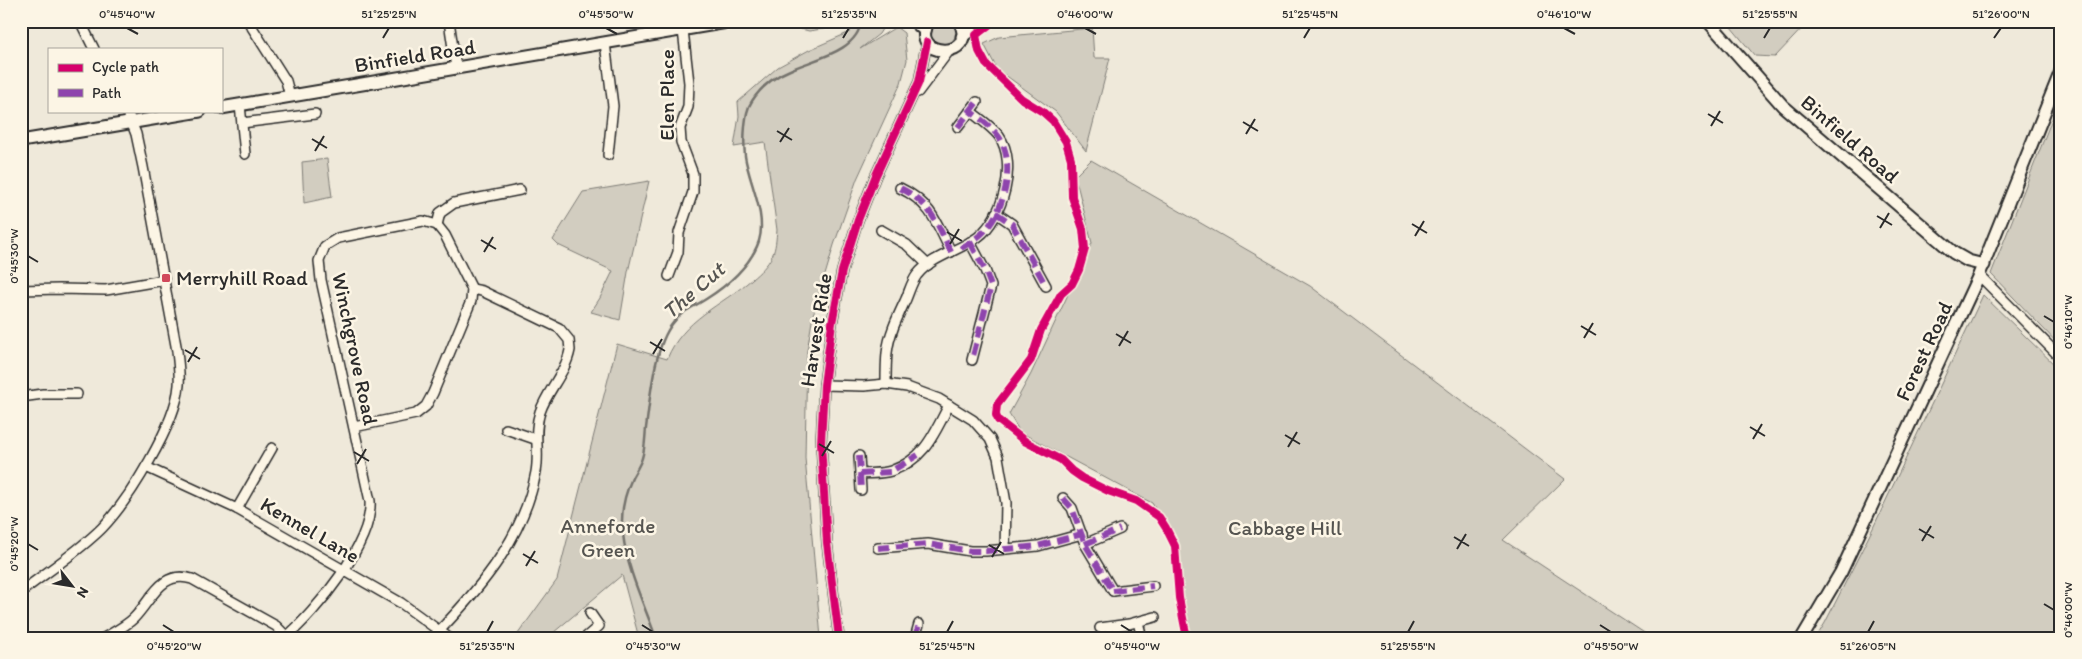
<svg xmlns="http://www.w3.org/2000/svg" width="2082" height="659" font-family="Itim,sans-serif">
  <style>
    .green { fill: #d2cdc0; stroke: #7e7c76 }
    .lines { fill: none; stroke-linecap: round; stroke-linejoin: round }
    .stream { stroke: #75736d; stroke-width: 2.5 }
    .minor-casing { stroke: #2b2b2b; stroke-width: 12 }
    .major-casing { stroke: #2b2b2b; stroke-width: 15 }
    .minor { stroke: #fcf5e5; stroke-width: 9 }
    .major { stroke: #fcf5e5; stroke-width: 11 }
    .quiet { stroke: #8e44ad; stroke-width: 6; stroke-dasharray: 12 6; stroke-linecap: butt }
    .cycleway-casing { stroke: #fcf5e5; stroke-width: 11 }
    .cycleway { stroke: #d6006c; stroke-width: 8 }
    .ticks { fill: none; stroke: #2b2b2b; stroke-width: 2 }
    .poi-dot { fill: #d1495b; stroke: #fcf5e5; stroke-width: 2 }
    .labels { text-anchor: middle; stroke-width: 5; stroke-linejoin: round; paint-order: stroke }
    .street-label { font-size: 21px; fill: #2b2b2b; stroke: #fcf5e5 }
    .poi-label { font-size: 21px; fill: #2b2b2b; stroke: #fcf5e5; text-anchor: start }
    .park-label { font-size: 21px; fill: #555450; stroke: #fcf5e5 }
    .water-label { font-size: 22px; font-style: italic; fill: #565552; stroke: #fcf5e5 }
    .neatline { fill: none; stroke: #2b2b2b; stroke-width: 2 }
    .ticks-label { font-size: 12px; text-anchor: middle; fill: #2b2b2b }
  </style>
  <rect width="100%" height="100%" fill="#efe9da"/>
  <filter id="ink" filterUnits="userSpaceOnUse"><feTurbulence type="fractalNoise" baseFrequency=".02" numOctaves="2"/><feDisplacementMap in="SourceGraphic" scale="10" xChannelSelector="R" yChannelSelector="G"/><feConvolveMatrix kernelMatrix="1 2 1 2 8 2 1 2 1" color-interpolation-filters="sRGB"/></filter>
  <g filter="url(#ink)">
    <!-- green -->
    <g class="green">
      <circle cx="943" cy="32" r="13"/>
      <path d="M793,21H887L879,34L860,49L896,27L904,33L907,60L901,83L857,179L834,245L813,315L807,351L805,458L821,638H639L622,575L547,638H515L557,580L617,344L667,359C683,319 721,306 752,279C759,273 768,265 772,256C776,248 776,239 777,230L765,142L734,147L739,116L738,102L778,67L809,50L850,32L851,28L849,25L809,31L781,24Z"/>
      <path d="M1726,21H1809L1775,57L1755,56Z"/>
      <path d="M1092,28L1094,58H1110L1086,151L1056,112L997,69L984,44L999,37Z"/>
      <path d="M2061,96V347L1991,274Z"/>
      <path d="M327,159L332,197L304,203L302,162Z"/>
      <path d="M1091,160L1310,286L1565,479L1503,540L1652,638H1190L1182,605L1180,559L1174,539L1152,503L1020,432L1009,414L1031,374L1092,243L1075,176Z"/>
      <path d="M649,181L628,272L620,320L591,312L600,298L613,271L558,245L553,240L583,192Z"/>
      <path d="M1983,295L2061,371V638H1816L1825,623L1873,528Z"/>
    </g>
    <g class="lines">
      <!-- stream -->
      <path class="stream" d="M656,638C644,604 627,570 623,534C620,515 624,496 632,478C635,472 640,465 642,458C645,449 645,438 646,428C650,399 654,346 673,323C681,311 694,307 706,299C727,286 751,265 759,241C767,214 749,183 745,156C744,146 744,136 745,126C746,117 747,108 752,101C761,87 775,76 790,70C813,59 858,52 861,21"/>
      <!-- minor casing -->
      <g class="minor-casing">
        <g id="minor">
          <path d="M80,21L94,49"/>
          <path d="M248,21L286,81L290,96"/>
          <path d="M449,21L456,68"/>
          <path d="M649,21L650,35"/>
          <path d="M605,43L613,106L608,155"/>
          <path d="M918,92L949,51"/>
          <path d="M240,105L245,154"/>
          <path d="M242,123L315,114"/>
          <path d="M958,127L977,102"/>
          <path d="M900,188C930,202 937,223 951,252"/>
          <path d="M996,213L1012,224L1046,286"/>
          <path d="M437,225L440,213L454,203L520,190"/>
          <path d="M881,230L907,245L928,265"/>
          <path d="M970,242L985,270L991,286L972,360"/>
          <path d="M1979,275L2061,358"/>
          <path d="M669,276L678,252L679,233L693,192V174L681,142L680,128L688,107L689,83L683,30"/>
          <path d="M21,290L59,289L106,290L164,280"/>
          <path d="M886,384C886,374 886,363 887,353C889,334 898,316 906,299C909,292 912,281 917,275C932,256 959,251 978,237C1003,218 1018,163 999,136C991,126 980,119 970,111"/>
          <path d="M824,385L864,386L886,384L907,387L939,399L973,420L990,439L998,457L1006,503L1005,549"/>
          <path d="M21,397L43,394H77"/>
          <path d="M354,427L416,414L426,406L433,393L471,301L472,289L445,235L437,225"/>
          <path d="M506,429L535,439"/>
          <path d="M859,456L861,490"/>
          <path d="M146,467L237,509L401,603L449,638"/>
          <path d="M860,474C870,473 882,474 891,471C925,459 934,434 949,405"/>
          <path d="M1063,498L1072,508L1085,544L1113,591"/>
          <path d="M237,509L272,448"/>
          <path d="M1085,544L1120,529"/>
          <path d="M878,548L928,544L970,551H986L1038,546L1082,534"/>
          <path d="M1113,591L1153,586"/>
          <path d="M21,592C48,571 78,552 102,528C129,500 176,424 179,385C180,374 178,362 177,351L143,167L136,134L127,111"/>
          <path d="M1138,622L1142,638"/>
          <path d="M1100,628L1129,624L1155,617"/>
          <path d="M440,630C483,585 524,536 536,472C540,451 533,433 540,412C547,391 566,372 570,350L569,340L559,328L482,291L472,289"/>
          <path d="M104,638C114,632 126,626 134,618C151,601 161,569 192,579L276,626L286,636"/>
          <path d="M285,638C316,612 373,543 370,501L321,280L319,261L325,246L338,238L423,221L437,225"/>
          <path d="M585,638L599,626L590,613"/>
          <path d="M839,638L827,543L821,443L824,385L832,323L842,271L858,220L876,175L919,82L927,42"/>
          <path d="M915,638L919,624"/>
        </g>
      </g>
      <!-- major casing -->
      <g class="major-casing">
        <g id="major">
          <path d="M914,21L925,31"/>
          <path d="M929,21C906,59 981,61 959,21"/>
          <path d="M1708,21L1783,106L1954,253L1968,261L1984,265"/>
          <path d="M962,37L981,21"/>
          <path d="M221,108L733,21"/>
          <path d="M21,141L200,111"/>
          <path d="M1802,638L1841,572L1979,275L2061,71"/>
        </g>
      </g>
      <!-- minor -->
      <use href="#minor" class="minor"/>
      <!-- major -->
      <use href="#major" class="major"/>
      <!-- quiet -->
      <g class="quiet">
        <path d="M958,127L977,102"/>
        <path d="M900,188C930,202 937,223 951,252"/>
        <path d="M996,213L1012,224L1046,286"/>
        <path d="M970,242L985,270L991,286L972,360"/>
        <path d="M961,248C971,242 981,236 988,227C1006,205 1015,161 999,137C991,126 980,119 970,111"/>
        <path d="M859,456L861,490"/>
        <path d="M860,474L890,472L918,455"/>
        <path d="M1063,498L1072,508L1085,544L1113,591"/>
        <path d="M1085,544L1120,529"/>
        <path d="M878,548L928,544L970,551H986L1038,546L1082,534"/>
        <path d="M1113,591L1153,586"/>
        <path d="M915,638L919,624"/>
      </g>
      <!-- cycleway casing -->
      <g class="cycleway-casing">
        <g id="cycleway">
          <path d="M987,21L989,25L976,35L979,51L986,64L1022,99L1043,112L1053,121L1066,142L1071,159L1072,197L1083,229L1085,249L1079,270L1072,284L1061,294L1041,330L1031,360L997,405L996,415L998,420L1026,442L1061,460L1072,471L1082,478L1108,491L1136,501L1159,517L1166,528L1175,546L1179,598L1187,638"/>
          <path d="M839,638L827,543L821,443L824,385L832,323L842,271L858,220L876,175L919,82L927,42"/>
        </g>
      </g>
      <!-- cycleway -->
      <use href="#cycleway" class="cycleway"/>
    </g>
  </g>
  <!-- ticks -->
  <path class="ticks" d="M127,28L138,34M606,28L617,34M1085,28L1096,34M1564,28L1575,34M383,38L389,28M843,38L849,28M1304,38L1310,28M1764,38L1770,28M1994,38L2001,28M1708,114L1723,123M1243,122L1258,131M1711,126L1720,111M777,131L792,140M1246,134L1255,119M312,139L327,148M780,142L789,128M315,151L324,136M1877,216L1892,225M1412,224L1427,233M1880,228L1889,213M947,232L962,241M1415,236L1424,221M481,240L496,249M950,244L959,229M484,252L493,237M28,256L38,262M2044,316L2054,322M1581,326L1596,335M1116,334L1131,343M1584,338L1593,323M650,342L665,351M1119,346L1128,331M185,350L200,359M653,354L662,339M188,362L197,347M1750,427L1765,436M1285,435L1300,444M1753,439L1762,424M819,444L834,453M1288,447L1297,432M354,452L369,461M822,456L831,441M357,464L366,449M1919,529L1934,538M1454,537L1469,546M1922,541L1931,526M28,544L38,550M989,545L1004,554M1457,549L1466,534M523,554L538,563M992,557L1001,542M526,566L535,551M2044,604L2054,610M163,625L174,632M642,625L653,632M1121,625L1132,632M1600,625L1611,632M487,632L493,621M947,632L953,621M1408,632L1414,621M1868,632L1874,621"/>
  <!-- markers -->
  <rect class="poi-dot" x="161" y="273" width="10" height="10" rx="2.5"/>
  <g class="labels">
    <!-- street labels -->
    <g class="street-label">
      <text transform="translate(415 56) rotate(-9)" y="7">Binfield Road</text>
      <text transform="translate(667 95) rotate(-90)" y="7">Elen Place</text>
      <text transform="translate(1850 139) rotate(41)" y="7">Binfield Road</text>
      <text transform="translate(816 330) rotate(-81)" y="7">Harvest Ride</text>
      <text transform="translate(355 349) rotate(78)" y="7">Winchgrove Road</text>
      <text transform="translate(1924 351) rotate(-65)" y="7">Forest Road</text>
      <text transform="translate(310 530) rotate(30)" y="7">Kennel Lane</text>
    </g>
    <!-- poi labels -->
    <g class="poi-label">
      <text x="176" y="285">Merryhill Road</text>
    </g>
    <!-- park labels -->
    <g class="park-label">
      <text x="608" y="533">Anneforde<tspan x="608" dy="24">Green</tspan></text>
      <text x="1285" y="535">Cabbage Hill</text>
    </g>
    <!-- water labels -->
    <g class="water-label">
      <text transform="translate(693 290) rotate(-41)" y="8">The Cut</text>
    </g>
  </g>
  <!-- margin -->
  <rect width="2082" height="659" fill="none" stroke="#fcf5e5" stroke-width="55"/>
  <!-- legend -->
  <rect x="48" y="48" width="175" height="65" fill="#fcf5e5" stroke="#a8a49b"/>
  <rect x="58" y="64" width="25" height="8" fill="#d6006c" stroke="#a8a49b"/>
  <text x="92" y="72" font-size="15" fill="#2b2b2b">Cycle path</text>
  <rect x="58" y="89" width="25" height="8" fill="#8e44ad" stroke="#a8a49b"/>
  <text x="92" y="98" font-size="15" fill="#2b2b2b">Path</text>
  <!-- north arrow -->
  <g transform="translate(72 586) rotate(121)" stroke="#fcf5e5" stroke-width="4" paint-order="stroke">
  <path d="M0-4L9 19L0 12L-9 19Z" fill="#2b2b2b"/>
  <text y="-8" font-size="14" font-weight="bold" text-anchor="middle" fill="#2b2b2b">N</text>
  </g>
  <rect x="28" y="28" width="2026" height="604" class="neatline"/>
  <g class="ticks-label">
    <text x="127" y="18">0°45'40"W</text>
    <text x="389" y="18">51°25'25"N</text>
    <text x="606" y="18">0°45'50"W</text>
    <text x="849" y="18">51°25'35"N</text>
    <text x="1085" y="18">0°46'00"W</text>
    <text x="1310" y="18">51°25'45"N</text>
    <text x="1564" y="18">0°46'10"W</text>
    <text x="1770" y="18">51°25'55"N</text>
    <text x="2001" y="18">51°26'00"N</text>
    <text transform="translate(14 256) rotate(-90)" y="4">0°45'30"W</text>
    <text transform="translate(2068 322) rotate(-90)" y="4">0°46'10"W</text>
    <text transform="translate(14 544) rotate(-90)" y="4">0°45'20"W</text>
    <text transform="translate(2068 610) rotate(-90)" y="4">0°46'00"W</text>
    <text x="174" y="650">0°45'20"W</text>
    <text x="487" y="650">51°25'35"N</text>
    <text x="653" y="650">0°45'30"W</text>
    <text x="947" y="650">51°25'45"N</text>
    <text x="1132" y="650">0°45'40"W</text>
    <text x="1408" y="650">51°25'55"N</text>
    <text x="1611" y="650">0°45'50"W</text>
    <text x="1868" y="650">51°26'05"N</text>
  </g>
</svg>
